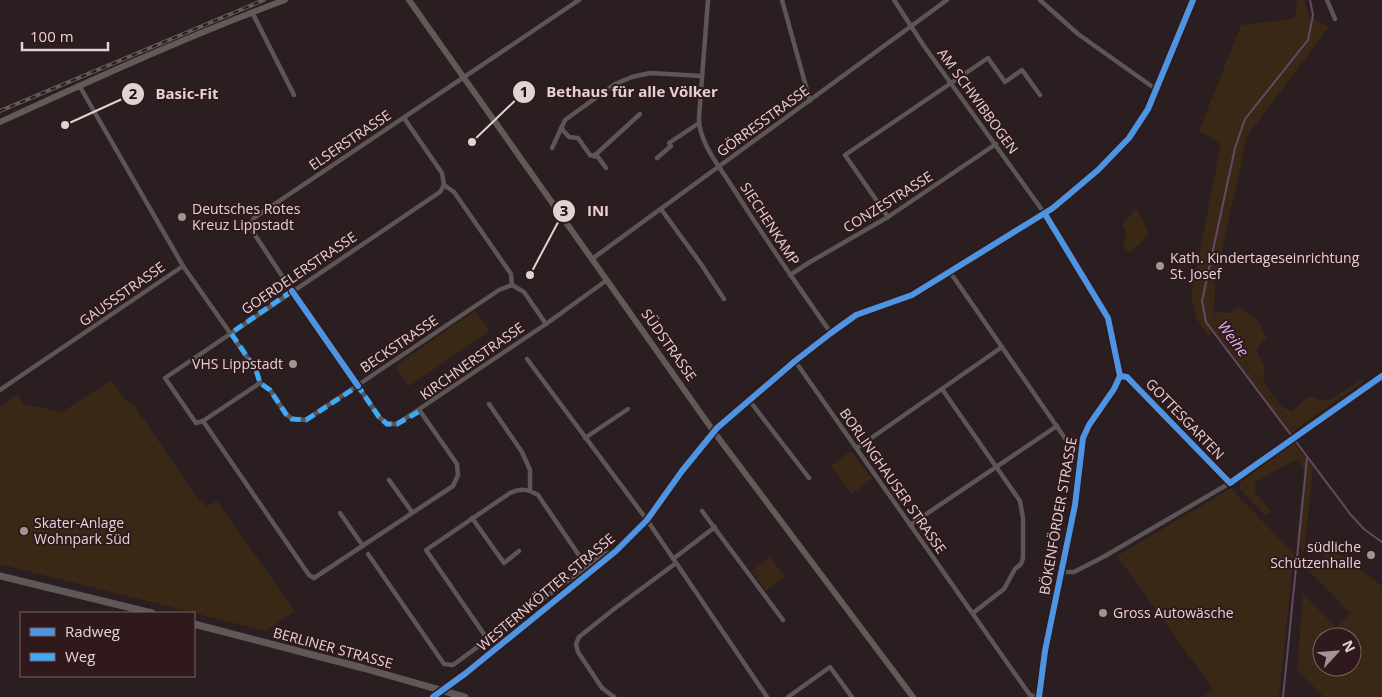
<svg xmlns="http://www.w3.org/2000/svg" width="1382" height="697" font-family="'Open Sans',sans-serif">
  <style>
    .green { fill: #3a2817; fill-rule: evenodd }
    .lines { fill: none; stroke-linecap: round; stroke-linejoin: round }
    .stream { stroke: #624a67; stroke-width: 2 }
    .minor { stroke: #5c5656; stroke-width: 4.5 }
    .tertiary { stroke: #5c5656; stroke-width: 5.5 }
    .secondary { stroke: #615a59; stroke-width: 6 }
    .primary { stroke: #605857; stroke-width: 7 }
    .rail-casing { stroke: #615a59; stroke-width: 4 }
    .rail { stroke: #30191c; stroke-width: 2; stroke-dasharray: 5.5; stroke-linecap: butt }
    .tertiary-bridge { stroke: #5c5656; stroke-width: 5.5 }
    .quiet { stroke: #3fa9f5; stroke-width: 5; stroke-dasharray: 10 5; stroke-linecap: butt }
    .cycleway-casing { stroke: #30191c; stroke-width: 9 }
    .cycleway { stroke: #4d94e3; stroke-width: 6 }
    .poi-dot { fill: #a39394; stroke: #30191c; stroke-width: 2 }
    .labels { text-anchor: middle; stroke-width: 4; stroke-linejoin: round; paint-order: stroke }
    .street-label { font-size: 14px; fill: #e3d2d3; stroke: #30191c }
    .poi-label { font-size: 14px; fill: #e3d2d3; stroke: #30191c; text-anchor: start }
    .water-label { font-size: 15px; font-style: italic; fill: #e1b6ed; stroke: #30191c }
    .leader { fill: none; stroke: #e3d2d3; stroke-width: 2 }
    .callout-dot { fill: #e3d2d3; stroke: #30191c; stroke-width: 2 }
    .mark-label { font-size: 15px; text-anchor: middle; font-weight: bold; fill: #111 }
    .callout-label { font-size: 15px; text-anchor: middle; font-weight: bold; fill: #e3d2d3; stroke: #30191c; stroke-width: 4; stroke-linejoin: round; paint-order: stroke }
  </style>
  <rect width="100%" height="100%" fill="#2b1e20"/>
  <!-- green -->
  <g class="green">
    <path d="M1297,0H1305L1308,16L1329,27L1247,136L1215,282L1214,320L1295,431L1291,434L1214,332L1208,336L1197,319L1191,296L1221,144L1199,131L1241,25L1291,19L1295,16Z"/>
    <path d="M1137,208L1148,232V235L1130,253L1123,246L1126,235L1122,224Z"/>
    <path d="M1238,307L1258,321L1267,339L1263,340L1256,351L1265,366L1263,382L1283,408L1292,411L1306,398L1310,396L1323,401L1331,399L1363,379L1364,381L1295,430L1215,320V312L1230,313Z"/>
    <path d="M475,311L490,331L409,386L395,366Z"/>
    <path d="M111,380L125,399L134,405L198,499L207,506L217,501L295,611L266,631L0,564V406L17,394L24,404L62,412Z"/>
    <path d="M1294,443L1313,467L1304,551L1296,544L1304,471L1299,461L1295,460L1255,482V493L1272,512L1265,515L1240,489V482Z"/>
    <path d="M851,451L872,479L852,494L831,466Z"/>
    <path d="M1231,488L1294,554L1279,697H1203L1213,689L1117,556Z"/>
    <path d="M1332,549L1382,586V697H1324L1297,670L1303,594L1336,627L1350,613L1306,568L1316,564ZM1322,637H1352V667H1322Z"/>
    <path d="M770,557L785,577L766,591L752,571Z"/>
  </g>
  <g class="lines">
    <!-- stream -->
    <g class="stream">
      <path d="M1310,0L1313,15L1308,40L1245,119L1235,148L1202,301L1206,322L1351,515L1365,530L1382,542"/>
      <path d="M1283,697L1307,458"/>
    </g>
    <!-- minor -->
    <g class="minor">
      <path d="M708,0L699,117C698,142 720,167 733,188C764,237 797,285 831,333"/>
      <path d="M782,0L810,101"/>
      <path d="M894,0L924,46L1045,214"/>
      <path d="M1040,0L1078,34L1157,90"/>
      <path d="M1327,0L1335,19"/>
      <path d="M252,12L294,95"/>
      <path d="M79,85L183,266L256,370L260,383L270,390L286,414L292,419L306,420L499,290L512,285"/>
      <path d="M404,118L442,173L444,185"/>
      <path d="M561,128L569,137L578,138L590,155L598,157L606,168"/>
      <path d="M552,148L565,120L615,84L632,77L650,73L702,76"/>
      <path d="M594,156L640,114"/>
      <path d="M657,158L671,146L669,143L699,123"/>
      <path d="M444,185L454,192L511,274L512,285L524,292L546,324"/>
      <path d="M661,209L701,264L724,299"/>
      <path d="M888,217L845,155L988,58L1005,82L1022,70L1040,95"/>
      <path d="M592,259L947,0"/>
      <path d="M950,272L1069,444L1081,452"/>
      <path d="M790,275L810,262L888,217L996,144"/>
      <path d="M292,291L253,232L251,224L254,218L579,0"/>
      <path d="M527,359L647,520L767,697"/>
      <path d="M795,361L1025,688L1030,695L1036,697"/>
      <path d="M1120,376L1127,377L1230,483"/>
      <path d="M358,386L379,417L387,424H397L546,324L607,280"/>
      <path d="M942,389L1020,501L1023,518V558L1021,564L1015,569L1004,589L973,613"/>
      <path d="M0,390L183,266"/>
      <path d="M749,400L809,478"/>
      <path d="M489,404L522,452L530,470V490"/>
      <path d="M420,411L457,464L458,475L453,486L314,578L309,575L203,421L196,423L165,378L440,192L444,185"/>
      <path d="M203,421L260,383"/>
      <path d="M585,438L628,409"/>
      <path d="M857,448L1002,347"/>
      <path d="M389,480L412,512"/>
      <path d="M702,511L783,620"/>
      <path d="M340,513L363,546"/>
      <path d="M472,518L504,563L519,551"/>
      <path d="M910,525L1057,426"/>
      <path d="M368,554L444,664L453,665L604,554L613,552"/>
      <path d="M673,559L715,527"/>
      <path d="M1061,572H1074L1105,556L1230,483L1382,376"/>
      <path d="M488,640L426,550L510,493C521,488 528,489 538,495L587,567"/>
      <path d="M614,697L602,688L578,652L576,644L579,637L614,609L676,563"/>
      <path d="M788,697L830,667L852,697"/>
    </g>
    <!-- tertiary -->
    <g class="tertiary">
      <path d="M466,673L616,551L647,520L682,471L717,428L795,361L831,333L856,315L912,295L1053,208L1098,170L1129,138L1148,109L1193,0"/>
      <path d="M1039,697L1045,651L1075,505L1083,438L1089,425L1114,389L1120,376L1108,318L1045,214"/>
    </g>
    <!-- secondary -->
    <g class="secondary">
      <path d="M409,0L714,432L913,697"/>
      <path d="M0,122C94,79 188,36 285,0"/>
    </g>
    <!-- primary -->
    <g class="primary">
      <path d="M0,576L152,613"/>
      <path d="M194,624L363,668L465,697"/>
    </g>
    <!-- rail casing -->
    <g class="rail-casing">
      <path id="rail" d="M0,111L264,0"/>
    </g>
    <!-- rail -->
    <use href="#rail" class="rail"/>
    <!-- tertiary-bridge -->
    <path class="tertiary-bridge" d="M433,697L466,673"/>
    <!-- quiet -->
    <path class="quiet" d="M292,291L231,333L256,370L260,383L270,390L286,414L292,419L306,420L358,386L379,417L387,424H397L420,411"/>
    <!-- cycleway casing -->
    <g class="cycleway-casing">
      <g id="cycleway">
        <path d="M292,291L358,386"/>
        <path d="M1120,376L1127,377L1230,483L1382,376"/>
        <path d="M433,697L466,673L616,551L647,520L682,471L717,428L795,361L831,333L856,315L912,295L1053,208L1098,170L1129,138L1148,109L1193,0"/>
        <path d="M1039,697L1045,651L1075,505L1083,438L1089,425L1114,389L1120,376L1108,318L1045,214"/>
      </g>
    </g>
    <!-- cycleway -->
    <use href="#cycleway" class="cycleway"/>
  </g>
  <!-- markers -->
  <g class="poi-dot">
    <circle cx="182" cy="217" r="5"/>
    <circle cx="1160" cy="266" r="5"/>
    <circle cx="293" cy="364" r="5"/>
    <circle cx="24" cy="531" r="5"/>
    <circle cx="1371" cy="555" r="5"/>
    <circle cx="1103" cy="613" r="5"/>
  </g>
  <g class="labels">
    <!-- street labels -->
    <g class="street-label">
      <text transform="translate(978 101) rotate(54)" y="5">AM SCHWIBBOGEN</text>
      <text transform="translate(763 121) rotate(-36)" y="5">GÖRRESSTRASSE</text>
      <text transform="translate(350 140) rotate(-34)" y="5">ELSERSTRASSE</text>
      <text transform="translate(888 202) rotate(-32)" y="5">CONZESTRASSE</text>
      <text transform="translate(770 224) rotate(57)" y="5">SIECHENKAMP</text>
      <text transform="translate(299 273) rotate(-34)" y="5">GOERDELERSTRASSE</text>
      <text transform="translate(122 294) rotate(-35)" y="5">GAUSSSTRASSE</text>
      <text transform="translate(399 344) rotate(-34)" y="5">BECKSTRASSE</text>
      <text transform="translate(669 345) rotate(55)" y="5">SÜDSTRASSE</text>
      <text transform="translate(472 361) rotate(-35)" y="5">KIRCHNERSTRASSE</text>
      <text transform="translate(1185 419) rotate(46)" y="5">GOTTESGARTEN</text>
      <text transform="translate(893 481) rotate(55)" y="5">BORLINGHAUSER STRASSE</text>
      <text transform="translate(1058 516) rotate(-80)" y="5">BÖKENFÖRDER STRASSE</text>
      <text transform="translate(546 592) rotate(-40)" y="5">WESTERNKÖTTER STRASSE</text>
      <text transform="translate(333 648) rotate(15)" y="5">BERLINER STRASSE</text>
    </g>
    <!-- poi labels -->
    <g class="poi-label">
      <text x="192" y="214">Deutsches Rotes<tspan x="192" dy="16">Kreuz Lippstadt</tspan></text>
      <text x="1170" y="263">Kath. Kindertageseinrichtung<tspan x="1170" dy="16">St. Josef</tspan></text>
      <text x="283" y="369" text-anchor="end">VHS Lippstadt</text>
      <text x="34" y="528">Skater-Anlage<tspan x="34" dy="16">Wohnpark Süd</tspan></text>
      <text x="1361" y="552" text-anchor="end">südliche<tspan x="1361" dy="16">Schützenhalle</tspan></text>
      <text x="1113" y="618">Gross Autowäsche</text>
    </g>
    <!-- water labels -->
    <g class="water-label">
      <text transform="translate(1233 339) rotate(53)" y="5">Weihe</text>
    </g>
  </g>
  <!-- callouts -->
  <path class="leader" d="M472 142L524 92M65 125L133 94M530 275L564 211"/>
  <g class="callout-dot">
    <circle cx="472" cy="142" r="5"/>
    <circle cx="65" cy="125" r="5"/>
    <circle cx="530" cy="275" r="5"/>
    <circle cx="524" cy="92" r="12"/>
    <circle cx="133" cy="94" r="12"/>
    <circle cx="564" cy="211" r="12"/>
  </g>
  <g class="mark-label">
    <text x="524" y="97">1</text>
    <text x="133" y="99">2</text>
    <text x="564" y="216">3</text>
  </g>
  <g class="callout-label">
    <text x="632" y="97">Bethaus für alle Völker</text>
    <text x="187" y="99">Basic-Fit</text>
    <text x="598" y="216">INI</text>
  </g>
  <!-- legend -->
  <rect x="20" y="612" width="175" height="65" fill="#30191c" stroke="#786365"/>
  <rect x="30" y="628" width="25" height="8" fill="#4d94e3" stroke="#786365"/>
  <text x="65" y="637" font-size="15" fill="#e3d2d3">Radweg</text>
  <rect x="30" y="653" width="25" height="8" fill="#3fa9f5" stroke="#786365"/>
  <text x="65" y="662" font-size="15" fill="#e3d2d3">Weg</text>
  <!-- north arrow -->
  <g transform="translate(1337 652) rotate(64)"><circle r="24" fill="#30191c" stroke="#786365"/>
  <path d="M0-4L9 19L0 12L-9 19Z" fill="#a39394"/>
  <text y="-8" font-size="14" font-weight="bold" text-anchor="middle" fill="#e3d2d3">N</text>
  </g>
  <!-- scale -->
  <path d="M22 42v8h86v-8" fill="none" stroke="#e3d2d3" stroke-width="2.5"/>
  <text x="30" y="42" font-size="15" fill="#e3d2d3" stroke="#30191c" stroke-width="4" paint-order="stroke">100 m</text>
</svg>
